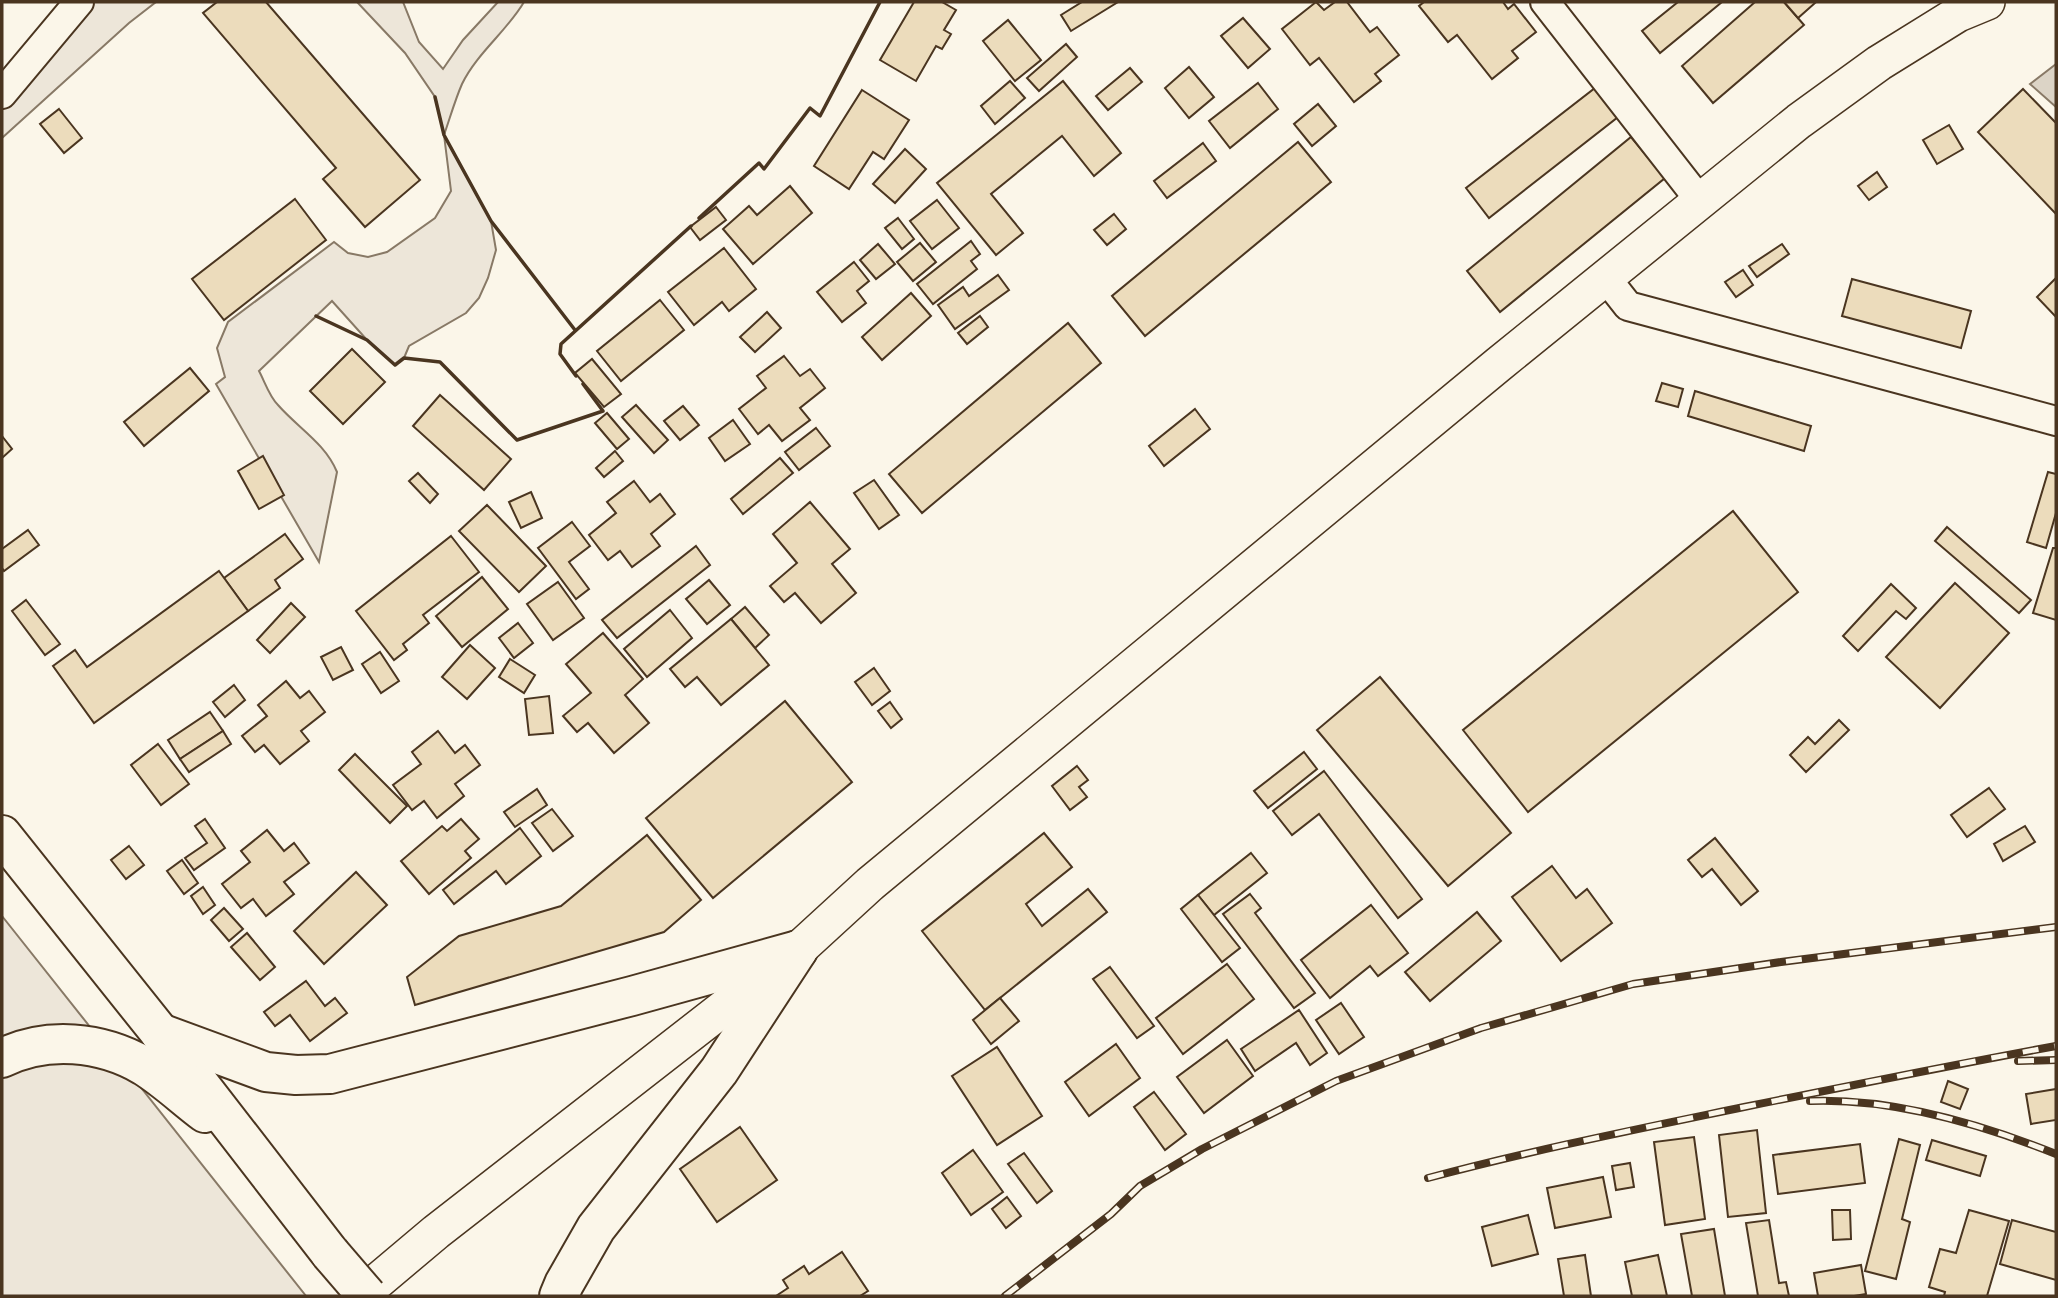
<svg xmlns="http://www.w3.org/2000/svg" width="2058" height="1298" font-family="'Public Sans',sans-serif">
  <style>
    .green { fill: #ede6d9; stroke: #887966; stroke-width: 2 }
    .water { fill: #dcd4c6; stroke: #887966; stroke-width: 2 }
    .building { fill: #ecdcbc; stroke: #4a3520; stroke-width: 2 }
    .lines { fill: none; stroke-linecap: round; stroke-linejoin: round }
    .minor-casing { stroke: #4a3520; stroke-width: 32 }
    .major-casing { stroke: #4a3520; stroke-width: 38 }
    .highway-casing { stroke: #4a3520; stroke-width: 42 }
    .minor { stroke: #fbf6e9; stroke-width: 28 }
    .major { stroke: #fbf6e9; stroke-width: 35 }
    .highway { stroke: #fbf6e9; stroke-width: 38 }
    .rail-casing { stroke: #4a3520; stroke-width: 8 }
    .rail { stroke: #fbf6e9; stroke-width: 5; stroke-dasharray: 16; stroke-linecap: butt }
    .highway-bridge-casing { stroke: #4a3520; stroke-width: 42; stroke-linecap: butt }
    .highway-bridge { stroke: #fbf6e9; stroke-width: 38 }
    .wall { stroke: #4a3520; stroke-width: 3.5 }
  </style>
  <rect width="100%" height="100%" fill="#fbf6e9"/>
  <!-- green -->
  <g class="green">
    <path d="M89,2H156L129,23L2,138V109Z"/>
    <path d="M357,2H403L419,42L443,69L463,40L498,2H524C507,31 477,53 462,84C455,100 450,118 444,135L491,221L496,250L488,278L479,298L466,313L409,346L404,358L395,365L367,340L332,301L259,371C265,382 269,396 278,405C298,428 325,443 337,472L319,562L216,384L225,377L217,348L228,322L334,242L348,253L368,257L387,252L435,218L451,191L444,135L435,97L405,53Z"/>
    <path d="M2,916L98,1037L2,1048Z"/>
    <path d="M50,1057L127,1070L306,1296H2V1074Z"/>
  </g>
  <!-- water -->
  <path class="water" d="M2056,64V107L2030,84Z"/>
  <!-- building -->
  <g class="building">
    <path d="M217,2H266L420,180L365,227L323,179L336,168L203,13Z"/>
    <path d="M914,2H942L956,10L944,30L951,34L942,49L936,46L916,81L880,60Z"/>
    <path d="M1082,2H1118L1071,31L1061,15Z"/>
    <path d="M1316,2L1324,10L1335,2H1347L1370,32L1377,27L1399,55L1375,74L1381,81L1354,102L1319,58L1310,65L1282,29Z"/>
    <path d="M1424,2H1503L1508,9L1514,4L1536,32L1512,51L1518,58L1492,79L1457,35L1448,42L1419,6Z"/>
    <path d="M1678,2H1722L1660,53L1642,31Z"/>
    <path d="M1755,2H1784L1804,25L1713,103L1682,66Z"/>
    <path d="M1784,2H1814L1815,3L1798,18Z"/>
    <path d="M1243,18L1270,49L1248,68L1221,36Z"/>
    <path d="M1008,20L1041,60L1015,81L983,41Z"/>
    <path d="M1066,44L1077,57L1039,91L1027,78Z"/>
    <path d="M1189,67L1214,97L1189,118L1165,88Z"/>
    <path d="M1130,68L1142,82L1108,110L1096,96Z"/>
    <path d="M1010,81L1025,98L995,124L981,106Z"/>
    <path d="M1063,81L1121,153L1094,176L1062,136L991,194L1023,233L996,255L937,183Z"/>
    <path d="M1258,83L1278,109L1230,148L1209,121Z"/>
    <path d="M1595,88L1618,117L1489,218L1466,188Z"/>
    <path d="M2023,89L2056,123V214L1978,132Z"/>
    <path d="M862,90L909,120L884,159L873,152L849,189L814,166Z"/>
    <path d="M1318,104L1336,126L1312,146L1294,124Z"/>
    <path d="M59,109L82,138L64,153L40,124Z"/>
    <path d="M1949,125L1963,149L1937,164L1923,140Z"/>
    <path d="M1631,137L1665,178L1500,312L1467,271Z"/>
    <path d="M1298,142L1331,182L1145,336L1112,296Z"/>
    <path d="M1203,143L1216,161L1167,198L1154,181Z"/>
    <path d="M905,149L926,169L895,203L873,184Z"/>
    <path d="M1877,172L1887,187L1869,200L1858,186Z"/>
    <path d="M790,186L812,213L753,264L723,229L749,206L757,215Z"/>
    <path d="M295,199L326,240L224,320L192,279Z"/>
    <path d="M937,200L959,228L932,249L910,221Z"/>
    <path d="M716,207L726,220L700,240L690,227Z"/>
    <path d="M1114,214L1126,229L1107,245L1094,230Z"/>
    <path d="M898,218L914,239L902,249L885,228Z"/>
    <path d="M971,241L980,254L971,261L977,269L933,304L917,284Z"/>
    <path d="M920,243L936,262L913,281L897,262Z"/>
    <path d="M878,244L895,264L876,279L860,260Z"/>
    <path d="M1782,244L1789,254L1757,277L1749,266Z"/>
    <path d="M724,248L756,289L729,311L722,302L694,325L668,292Z"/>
    <path d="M854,262L869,281L857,291L866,303L842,322L817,292Z"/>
    <path d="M1743,270L1753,285L1736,297L1725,282Z"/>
    <path d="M998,275L1009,290L955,329L938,305L963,287L969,296Z"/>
    <path d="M2056,278V317L2037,297Z"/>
    <path d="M1852,279L1971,311L1961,348L1842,316Z"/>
    <path d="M911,293L931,316L882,360L862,337Z"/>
    <path d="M660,300L684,330L621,381L597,351Z"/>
    <path d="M767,312L781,328L755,352L740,337Z"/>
    <path d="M980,316L988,327L967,344L958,333Z"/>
    <path d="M1068,323L1101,363L922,513L889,474Z"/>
    <path d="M352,349L385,382L343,424L310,391Z"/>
    <path d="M784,356L800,376L810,369L825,388L800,408L810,420L782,441L769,425L758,434L739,409L766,388L757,376Z"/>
    <path d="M592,359L621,394L604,407L575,373Z"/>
    <path d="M190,368L209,391L144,446L124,422Z"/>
    <path d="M1662,383L1683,389L1678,407L1656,401Z"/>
    <path d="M1695,391L1811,426L1804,451L1688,416Z"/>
    <path d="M440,395L511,459L484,490L413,426Z"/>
    <path d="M636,405L668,440L654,453L622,417Z"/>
    <path d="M683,406L699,425L680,440L664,421Z"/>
    <path d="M1195,409L1210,429L1164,466L1149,446Z"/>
    <path d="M607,413L629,439L617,449L595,423Z"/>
    <path d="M733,420L750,444L725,461L709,438Z"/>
    <path d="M816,428L830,446L799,470L785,452Z"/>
    <path d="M2,436L12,449L2,458Z"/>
    <path d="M615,451L623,461L604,477L596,468Z"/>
    <path d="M263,456L284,495L259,509L238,471Z"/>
    <path d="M780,458L793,473L743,514L731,499Z"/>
    <path d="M2048,472L2056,474V513L2046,548L2027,542Z"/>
    <path d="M418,473L438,494L430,503L409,481Z"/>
    <path d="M874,480L899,515L879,529L854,493Z"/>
    <path d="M634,481L650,502L660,494L675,514L651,534L660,546L632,567L620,551L608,560L589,535L616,513L607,502Z"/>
    <path d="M531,492L542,518L521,528L509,502Z"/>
    <path d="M810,502L850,549L832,564L856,593L821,623L795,593L784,602L770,586L797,563L773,534Z"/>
    <path d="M487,505L546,566L519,592L459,531Z"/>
    <path d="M1733,511L1798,592L1528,812L1463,730Z"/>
    <path d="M572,522L590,546L569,562L589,589L576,599L538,548Z"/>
    <path d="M1947,527L2031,600L2019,613L1935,541Z"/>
    <path d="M28,530L39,545L4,571L2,568V549Z"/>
    <path d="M285,534L303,559L275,580L280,588L248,611L224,578Z"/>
    <path d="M451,536L479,572L423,615L429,623L403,644L407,650L394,660L356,611Z"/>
    <path d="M696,546L710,565L617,638L602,620Z"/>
    <path d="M2053,548H2056V620L2033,613Z"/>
    <path d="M219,571L248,611L94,723L53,666L75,650L87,667Z"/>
    <path d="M482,577L508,609L462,647L436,616Z"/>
    <path d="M709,580L730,605L707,624L686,599Z"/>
    <path d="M558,582L584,618L553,640L527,604Z"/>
    <path d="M1955,583L2009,633L1940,708L1886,657Z"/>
    <path d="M1891,584L1916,608L1906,619L1896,611L1858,651L1843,636Z"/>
    <path d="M26,600L60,644L45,655L12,611Z"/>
    <path d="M291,603L305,617L270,653L257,640Z"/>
    <path d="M745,607L769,635L755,648L731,619Z"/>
    <path d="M670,610L692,638L647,677L624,649Z"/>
    <path d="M731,619L769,665L721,705L697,677L685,687L670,669Z"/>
    <path d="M518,623L533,643L514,658L499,638Z"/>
    <path d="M603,633L643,679L625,695L649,723L614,753L588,723L577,732L563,716L591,693L566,664Z"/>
    <path d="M470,645L495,668L467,699L442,677Z"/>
    <path d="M341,647L353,670L333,680L321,657Z"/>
    <path d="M380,652L399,681L381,693L362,664Z"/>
    <path d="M510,659L535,675L524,693L499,677Z"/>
    <path d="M874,668L890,691L872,705L855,682Z"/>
    <path d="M1380,677L1511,833L1448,886L1317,730Z"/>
    <path d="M286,681L300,698L309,691L325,712L301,731L309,741L280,764L264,745L255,752L242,736L267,716L258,705Z"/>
    <path d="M234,685L245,700L225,717L213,702Z"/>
    <path d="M549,696L553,733L529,735L525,699Z"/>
    <path d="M785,701L852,782L713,898L646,818Z"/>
    <path d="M890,702L902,719L891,728L878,711Z"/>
    <path d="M210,712L223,731L180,759L168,740Z"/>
    <path d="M1839,720L1849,730L1806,772L1790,755L1808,737L1815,744Z"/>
    <path d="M223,731L231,744L189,772L180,759Z"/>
    <path d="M438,731L455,753L465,745L480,765L455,784L464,796L437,818L424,801L412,810L393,785L421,764L412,752Z"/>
    <path d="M158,744L189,784L161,805L131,765Z"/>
    <path d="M1304,752L1317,769L1268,808L1254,791Z"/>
    <path d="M355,754L407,806L390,823L339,770Z"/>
    <path d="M1077,766L1088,780L1079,787L1087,797L1070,810L1052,786Z"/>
    <path d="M1324,771L1422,899L1398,918L1319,814L1292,835L1273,811Z"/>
    <path d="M1989,788L2005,809L1967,837L1951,815Z"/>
    <path d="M537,789L547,805L515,827L504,812Z"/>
    <path d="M552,809L573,836L553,851L532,823Z"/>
    <path d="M205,819L225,848L194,870L185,858L207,843L195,826Z"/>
    <path d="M461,819L479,839L465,851L471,858L429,894L401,861L442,826L447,831Z"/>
    <path d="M2025,826L2035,842L2003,861L1994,844Z"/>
    <path d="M520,828L541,856L506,884L496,871L454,904L443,890Z"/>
    <path d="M267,830L284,851L294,843L309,863L284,882L294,894L266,916L253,899L241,908L222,884L250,862L241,851Z"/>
    <path d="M1044,833L1072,867L1026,904L1042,926L1088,889L1107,912L985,1010L922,931Z"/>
    <path d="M647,835L701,900L664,932L415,1005L407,977L459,936L561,906Z"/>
    <path d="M1715,838L1758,891L1741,905L1712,869L1702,877L1688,860Z"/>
    <path d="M129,846L144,865L126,879L111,860Z"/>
    <path d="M1251,853L1267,873L1214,915L1198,895Z"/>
    <path d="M182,860L198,883L184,894L167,871Z"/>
    <path d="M1552,866L1576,898L1587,889L1612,923L1561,961L1512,897Z"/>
    <path d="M356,872L387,905L324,964L294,931Z"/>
    <path d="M203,887L215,905L203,914L191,896Z"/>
    <path d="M1250,894L1261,908L1255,913L1315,993L1294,1008L1223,914Z"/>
    <path d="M1198,895L1240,948L1222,962L1181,909Z"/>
    <path d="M1371,905L1408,953L1378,976L1370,966L1330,998L1301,960Z"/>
    <path d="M224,908L243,929L229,941L211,920Z"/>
    <path d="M1477,912L1501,941L1430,1001L1405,972Z"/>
    <path d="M247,933L275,967L260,980L231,947Z"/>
    <path d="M1227,964L1254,999L1183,1054L1156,1018Z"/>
    <path d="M1110,967L1154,1026L1137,1038L1093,979Z"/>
    <path d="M306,981L325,1006L335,998L347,1013L310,1041L290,1015L275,1026L264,1012Z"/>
    <path d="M1000,998L1019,1021L991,1044L973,1020Z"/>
    <path d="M1341,1003L1364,1037L1339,1054L1316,1020Z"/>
    <path d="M1299,1010L1327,1053L1310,1065L1296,1043L1255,1071L1241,1049Z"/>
    <path d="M1227,1040L1253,1076L1204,1113L1177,1077Z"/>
    <path d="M1116,1044L1140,1078L1089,1116L1065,1082Z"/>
    <path d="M997,1047L1042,1116L997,1145L952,1076Z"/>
    <path d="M1948,1081L1968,1089L1960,1109L1941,1102Z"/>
    <path d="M2056,1089V1120L2031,1124L2026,1094Z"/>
    <path d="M1154,1092L1186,1134L1165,1150L1134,1107Z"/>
    <path d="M740,1127L777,1180L717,1222L680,1169Z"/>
    <path d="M1757,1130L1766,1213L1728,1217L1719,1135Z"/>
    <path d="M1694,1137L1705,1219L1665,1225L1654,1142Z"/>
    <path d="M1899,1139L1920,1145L1902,1219L1910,1222L1896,1279L1865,1271Z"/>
    <path d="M1932,1140L1986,1156L1980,1176L1926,1160Z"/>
    <path d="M1860,1144L1865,1183L1778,1194L1773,1155Z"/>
    <path d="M973,1150L1003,1192L971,1215L942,1173Z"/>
    <path d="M1024,1153L1052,1191L1037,1203L1008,1164Z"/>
    <path d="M1630,1163L1634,1187L1616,1190L1612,1166Z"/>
    <path d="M1603,1177L1611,1217L1555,1228L1547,1188Z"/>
    <path d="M1007,1197L1021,1216L1006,1228L992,1209Z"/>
    <path d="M1832,1210H1850L1851,1239L1833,1240Z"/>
    <path d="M1969,1210L2009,1221L1987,1296H1944L1945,1292L1929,1287L1940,1249L1956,1253Z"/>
    <path d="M1528,1215L1538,1254L1492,1266L1482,1227Z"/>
    <path d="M1769,1220L1779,1283L1786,1282L1789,1296H1758L1746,1223Z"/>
    <path d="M2012,1220L2056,1232V1280L2000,1264Z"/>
    <path d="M1714,1229L1725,1296H1692L1681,1234Z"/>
    <path d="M842,1252L868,1291L860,1296H776L788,1288L783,1280L804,1266L809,1274Z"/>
    <path d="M1585,1255L1591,1296H1564L1558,1259Z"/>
    <path d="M1658,1255L1667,1296H1632L1625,1262Z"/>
    <path d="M1861,1265L1866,1294L1854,1296H1818L1814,1273Z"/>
  </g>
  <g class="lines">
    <!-- minor casing -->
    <g class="minor-casing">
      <g id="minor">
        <path d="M1545,2L1701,202"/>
        <path d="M2,94L79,2"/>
        <path d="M1606,278L1628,306L2056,421"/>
      </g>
    </g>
    <!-- major casing -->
    <g class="major-casing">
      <path id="major" d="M360,1296L436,1232L798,950L870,884L1499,364L1799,121L1879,63L1958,14L1987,2"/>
    </g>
    <!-- highway casing -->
    <g class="highway-casing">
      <g id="highway">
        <path d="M2,835L160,1033L330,1253"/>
        <path d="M160,1033L266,1072L296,1075L330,1074L632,996L798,950"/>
        <path d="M2,1058C47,1036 101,1041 144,1066C165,1079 185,1098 205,1113"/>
        <path d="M559,1296L564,1284L596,1228L719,1071L798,950"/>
      </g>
    </g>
    <!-- minor -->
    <use href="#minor" class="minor"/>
    <!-- major -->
    <use href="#major" class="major"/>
    <!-- highway -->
    <use href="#highway" class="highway"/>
    <!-- rail casing -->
    <g class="rail-casing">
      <g id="rail">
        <path d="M2018,1061L2056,1060"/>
        <path d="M1810,1101C1892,1098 1981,1124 2056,1154"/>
        <path d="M1428,1178C1532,1150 1638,1129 1744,1107C1848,1086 1952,1065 2056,1046"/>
        <path d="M1005,1296L1111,1214L1140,1186L1202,1149L1336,1081L1481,1028L1633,984L1781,962L2056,927"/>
      </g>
    </g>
    <!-- rail -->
    <use href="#rail" class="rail"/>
    <!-- highway-bridge casing -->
    <g class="highway-bridge-casing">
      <path id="highway-bridge" d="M330,1253L367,1296"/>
    </g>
    <!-- highway-bridge -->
    <use href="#highway-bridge" class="highway-bridge"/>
    <!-- wall -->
    <g class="wall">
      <path d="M435,97L444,135L491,221L575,330"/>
      <path d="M699,218L759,163L764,169L810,108L820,116L880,2"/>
      <path d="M316,316L367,340L395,365L404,358L440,362L517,440L603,411L583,384"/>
      <path d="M576,376L560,354L561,344L691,226"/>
    </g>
  </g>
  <!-- border -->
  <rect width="2058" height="1298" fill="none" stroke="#4a3520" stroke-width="7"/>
</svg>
